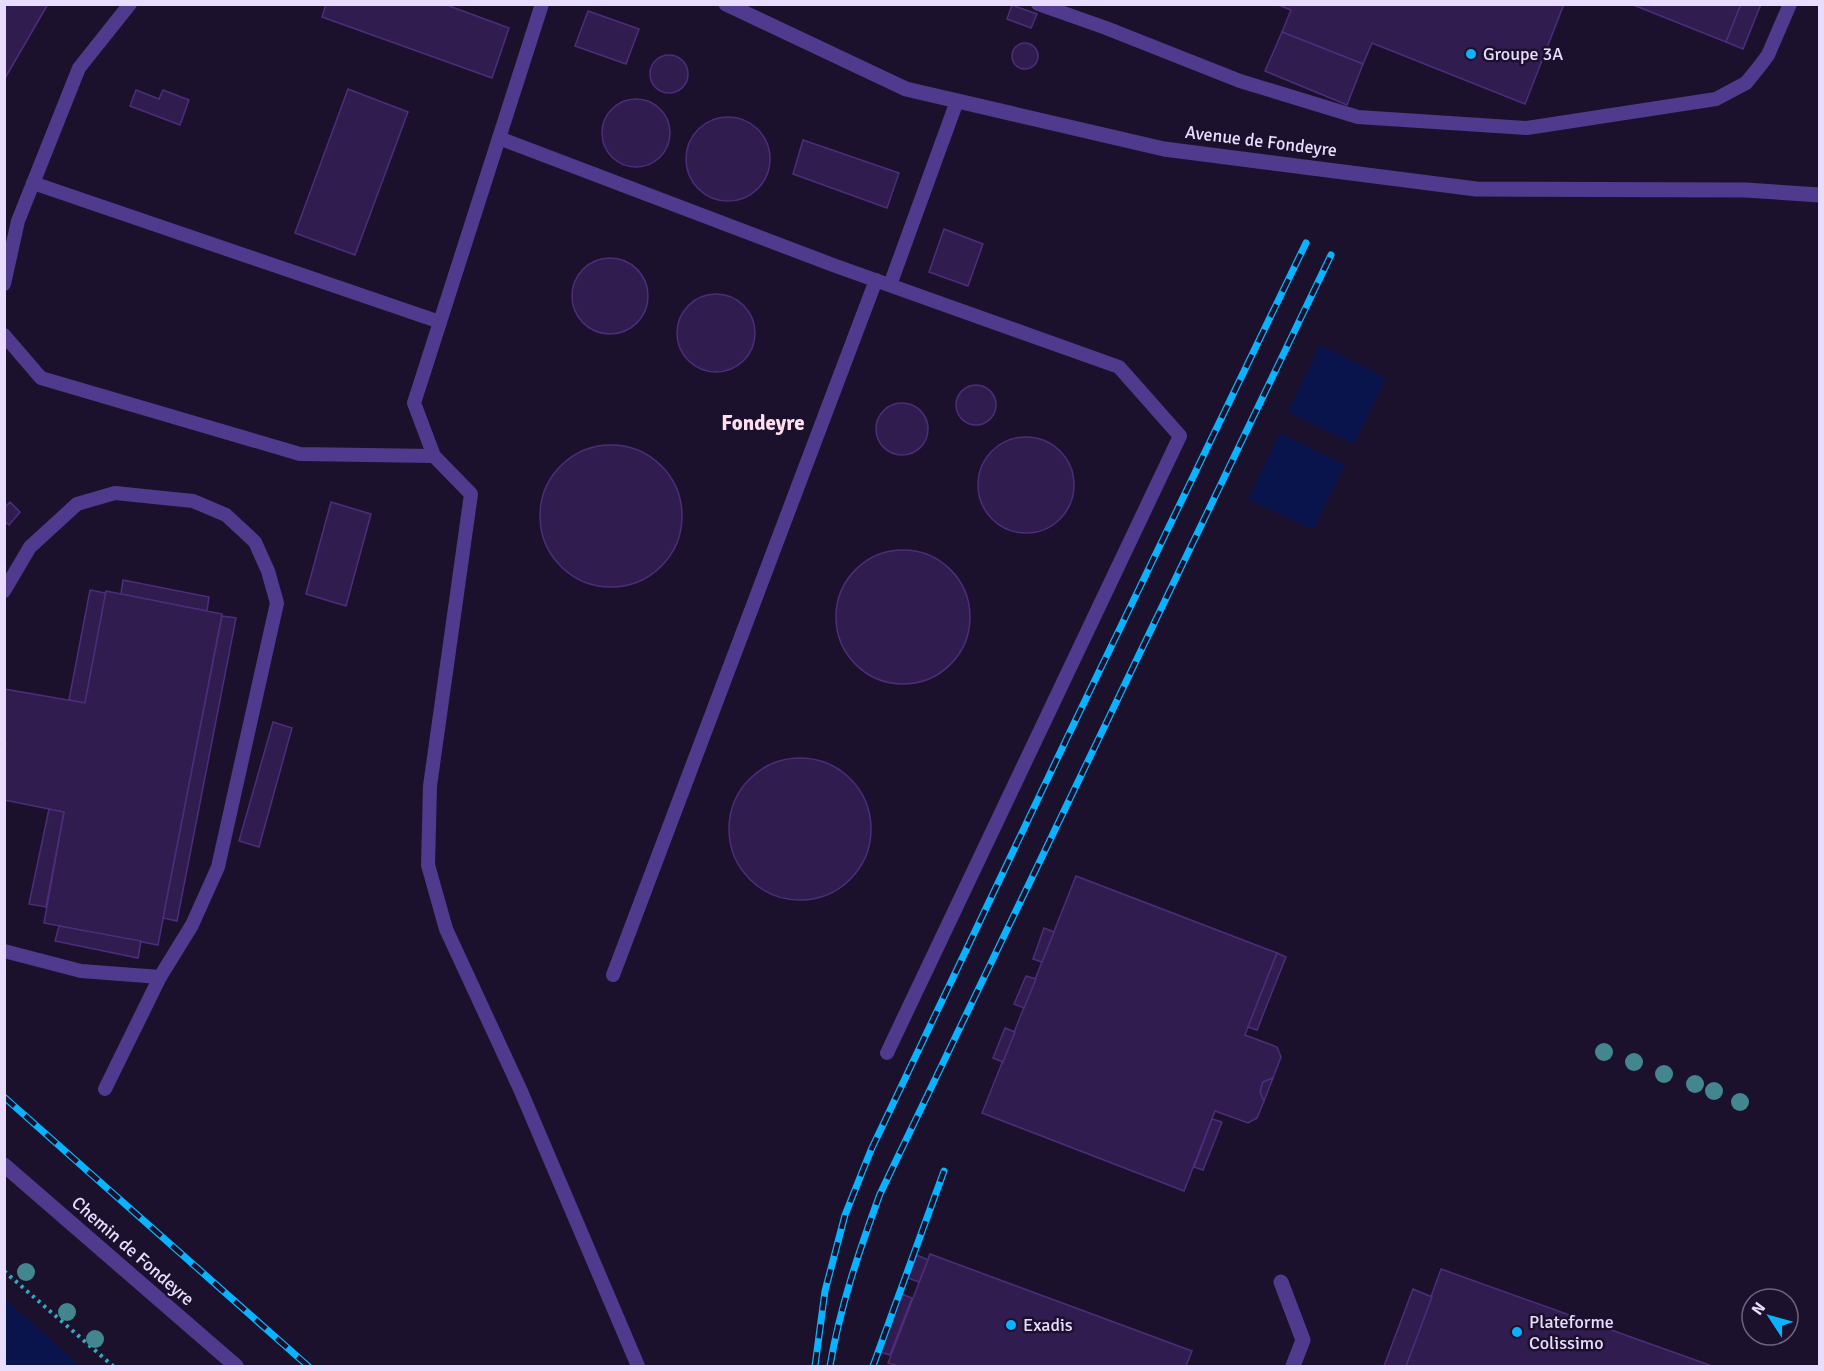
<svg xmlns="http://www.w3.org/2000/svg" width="1824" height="1371" font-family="Signika,sans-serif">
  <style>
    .water { fill: #09144d }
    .building { fill: #311c4f; stroke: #4d2d7b; stroke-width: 1.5 }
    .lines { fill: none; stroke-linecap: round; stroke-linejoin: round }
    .path { stroke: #2dadc3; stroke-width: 4; stroke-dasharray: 3 4.5; stroke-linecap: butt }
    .lane { stroke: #4f3a8d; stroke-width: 14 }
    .street { stroke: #4f3a8d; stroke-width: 15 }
    .rail-casing { stroke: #09b3ff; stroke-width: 7 }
    .rail { stroke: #1c112d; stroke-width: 4.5; stroke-dasharray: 14; stroke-linecap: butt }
    .tree { fill: #43868f }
    .poi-dot { fill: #09b3ff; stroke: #1c112d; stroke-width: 2 }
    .labels { text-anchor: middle; stroke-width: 5; stroke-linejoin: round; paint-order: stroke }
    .poi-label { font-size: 18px; fill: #e8ddff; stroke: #1c112d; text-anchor: start }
    .street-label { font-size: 18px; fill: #e8ddff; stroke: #1c112d }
    .quarter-label { font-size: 21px; font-weight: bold; fill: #ffdfed; stroke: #1c112d }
  </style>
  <rect width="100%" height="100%" fill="#1c112d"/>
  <!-- water -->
  <g class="water">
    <path d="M1320,345L1386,378L1354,444L1288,412Z"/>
    <path d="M1280,433L1345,465L1313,530L1248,499Z"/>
    <path d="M4,1299H5L80,1366H5Z"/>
  </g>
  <!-- building -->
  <g class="building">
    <path d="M4,4H48L4,80Z"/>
    <path d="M326,4H444L509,28L492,78L322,17Z"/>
    <path d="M1276,4H1564L1525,104L1372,43L1363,64L1282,32L1291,10Z"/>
    <path d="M1631,4H1741L1726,42Z"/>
    <path d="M1741,4H1761L1743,49L1726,42Z"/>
    <path d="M1012,5L1037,14L1031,28L1007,19Z"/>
    <path d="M588,11L639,29L626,64L575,46Z"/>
    <path d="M1282,32L1363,64L1347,105L1265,71Z"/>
    <circle cx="1025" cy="56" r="13"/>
    <circle cx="669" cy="74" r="19"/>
    <path d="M348,89L408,112L355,255L295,233Z"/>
    <path d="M136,90L159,99L163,90L189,100L180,125L130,106Z"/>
    <circle cx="636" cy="133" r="34"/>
    <circle cx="728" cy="159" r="42"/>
    <path d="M803,140L899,173L887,208L793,174Z"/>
    <path d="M944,229L983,244L968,286L929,272Z"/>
    <circle cx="610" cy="296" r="38"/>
    <circle cx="716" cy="333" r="39"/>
    <circle cx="976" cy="405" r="20"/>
    <circle cx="902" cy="429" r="26"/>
    <circle cx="1026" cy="485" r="48"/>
    <circle cx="611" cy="516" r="71"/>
    <path d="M10,502L20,512L9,525L4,521V508Z"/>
    <path d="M331,502L371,514L346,606L306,594Z"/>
    <circle cx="903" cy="617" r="67"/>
    <path d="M123,580L209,597L207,611L121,594Z"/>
    <path d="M90,590L106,593L85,703L69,700Z"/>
    <path d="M106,591L222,614L158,945L44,923L64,812L4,800V749L6,744H4V689L85,703Z"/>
    <path d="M222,616L236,618L177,921L163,918Z"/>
    <path d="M273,722L292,728L259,847L239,841Z"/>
    <circle cx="800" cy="829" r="71"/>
    <path d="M49,809L64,812L46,907L29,904Z"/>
    <path d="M1076,876L1277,953L1245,1035L1277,1047L1281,1057L1273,1078L1263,1082L1260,1092L1264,1101L1257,1118L1248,1123L1215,1111L1184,1191L982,1113Z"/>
    <path d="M59,926L141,941L138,958L55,941Z"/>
    <path d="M1044,928L1054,932L1042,962L1033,959Z"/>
    <path d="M1277,953L1286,957L1257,1030L1248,1027Z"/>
    <path d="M1026,976L1036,979L1024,1008L1014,1004Z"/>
    <path d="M1005,1028L1015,1032L1003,1062L993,1058Z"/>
    <path d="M1273,1078L1264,1101L1260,1092L1263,1082Z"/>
    <path d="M1212,1119L1222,1122L1203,1170L1194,1167Z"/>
    <path d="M930,1254L1192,1351L1186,1366H898L888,1363Z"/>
    <path d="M917,1255L928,1260L919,1282L908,1278Z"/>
    <path d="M1441,1269L1712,1366H1406Z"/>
    <path d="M1413,1289L1432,1297L1406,1366H1384Z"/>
    <path d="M901,1294L912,1298L890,1355L880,1352L881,1347Z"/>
  </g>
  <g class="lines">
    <!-- path -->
    <path class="path" d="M4,1271L113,1366"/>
    <!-- lane -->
    <g class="lane">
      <path d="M542,4L414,403L434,456L471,494L430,786L428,865L446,929L520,1089L638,1366"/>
      <path d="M1038,4L1106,28L1240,81L1358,117L1527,128L1716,99L1746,83L1759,67L1768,55L1790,4"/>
      <path d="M499,138L833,265L1119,367L1180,436L887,1053"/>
      <path d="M33,183L440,322"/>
      <path d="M4,284L18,221L79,68L130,4"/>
      <path d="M890,285L957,101"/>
      <path d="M4,335L41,378L300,454L434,456"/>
      <path d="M4,591L30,547L77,504L115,493L193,501L226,515L255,542L268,571L277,603L218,867L192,925L160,977L105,1089"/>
      <path d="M4,951L81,971L160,977"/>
      <path d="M613,975L876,280"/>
    </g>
    <!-- street -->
    <g class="street">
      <path d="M726,4L906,89L1164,149L1476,189L1745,190L1820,195"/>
      <path d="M4,1165L236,1366"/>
      <path d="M1281,1282L1303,1340L1293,1366"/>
    </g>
    <!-- rail casing -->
    <g class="rail-casing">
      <g id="rail">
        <path d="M4,1097L308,1366"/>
        <path d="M815,1366L825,1291L845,1215L871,1150L1067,738L1306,243"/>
        <path d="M830,1366C840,1307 859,1251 880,1194L1331,255"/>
        <path d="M873,1366L944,1171"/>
      </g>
    </g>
    <!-- rail -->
    <use href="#rail" class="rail"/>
  </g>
  <!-- trees -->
  <g class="tree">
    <circle cx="1604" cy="1052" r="9"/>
    <circle cx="1634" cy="1062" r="9"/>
    <circle cx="1664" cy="1074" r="9"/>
    <circle cx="1695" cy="1084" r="9"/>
    <circle cx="1714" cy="1091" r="9"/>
    <circle cx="1740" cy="1102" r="9"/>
    <circle cx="26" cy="1272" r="9"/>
    <circle cx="67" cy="1312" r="9"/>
    <circle cx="95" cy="1339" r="9"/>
  </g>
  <!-- markers -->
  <g class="poi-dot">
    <circle cx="1471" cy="54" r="6"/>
    <circle cx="1011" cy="1325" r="6"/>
    <circle cx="1517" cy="1332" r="6"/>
  </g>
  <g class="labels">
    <!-- poi labels -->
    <g class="poi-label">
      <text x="1483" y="60">Groupe 3A</text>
      <text x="1529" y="1328">Plateforme<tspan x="1529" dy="21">Colissimo</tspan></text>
      <text x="1023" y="1331">Exadis</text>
    </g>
    <!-- street labels -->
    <g class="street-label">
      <text transform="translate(1261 141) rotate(7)" y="6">Avenue de Fondeyre</text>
      <text transform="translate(133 1251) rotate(41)" y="6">Chemin de Fondeyre</text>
    </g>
    <!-- quarter labels -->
    <g class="quarter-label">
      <text x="763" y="430">Fondeyre</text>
    </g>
  </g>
  <!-- border -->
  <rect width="1824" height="1371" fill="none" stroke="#e8ddff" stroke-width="12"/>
  <!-- north arrow -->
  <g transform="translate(1770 1317) rotate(306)"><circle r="28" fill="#1c112d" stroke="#6e6381" stroke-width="1.5"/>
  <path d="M0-4.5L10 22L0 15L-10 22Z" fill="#09b3ff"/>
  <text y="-9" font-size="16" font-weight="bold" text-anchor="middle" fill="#e8ddff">N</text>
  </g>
</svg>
